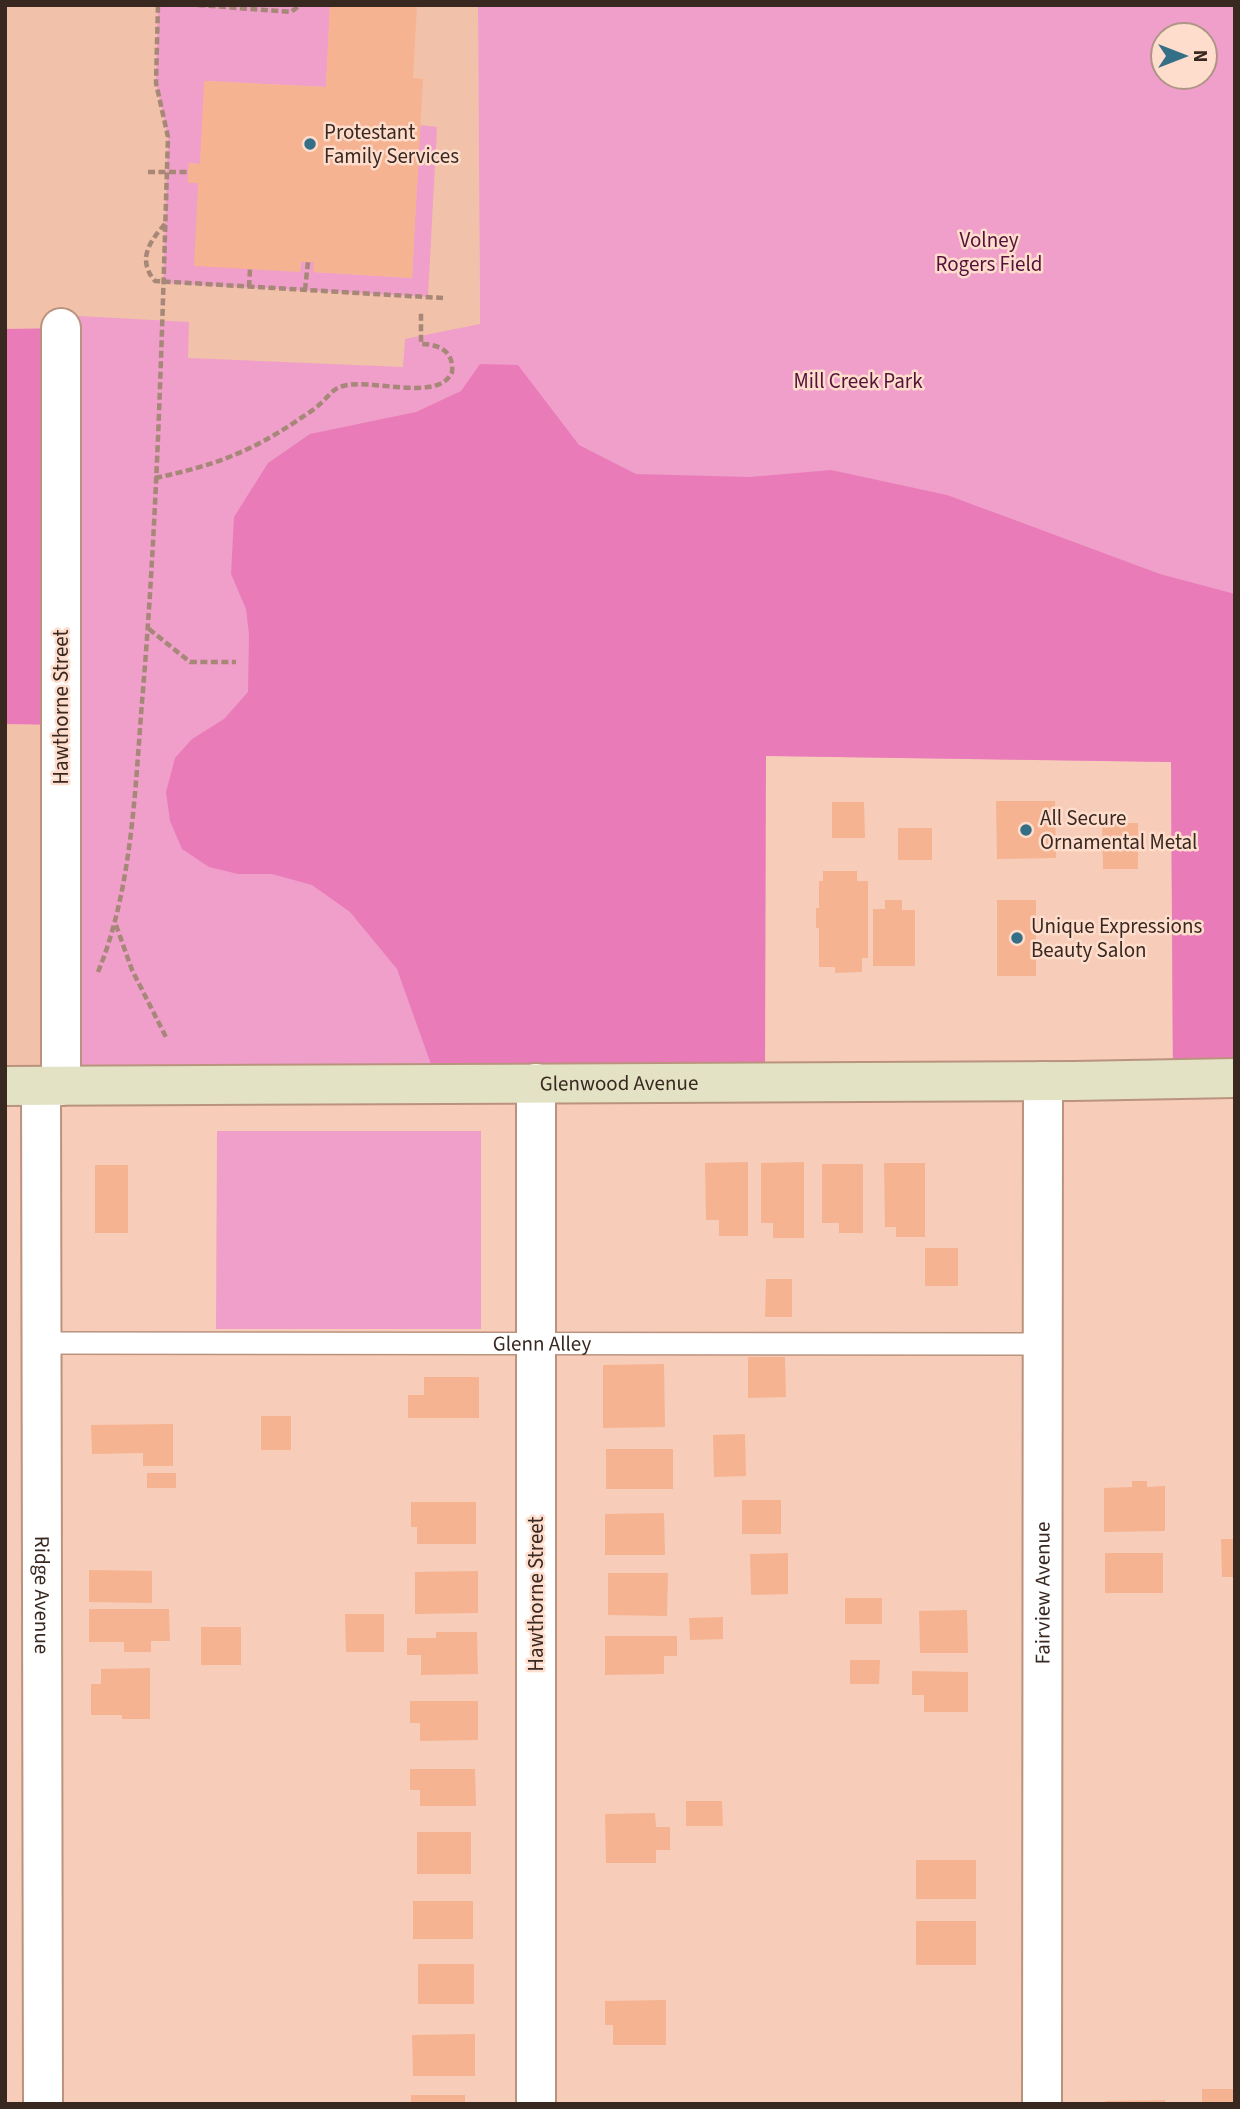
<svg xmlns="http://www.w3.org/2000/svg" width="1240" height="2109" font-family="'Source Sans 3',sans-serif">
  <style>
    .built { fill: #f2c1a9 }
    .green { fill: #ef9fc9; fill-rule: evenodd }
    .forest { fill: #e97cb8 }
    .building { fill: #f5b391 }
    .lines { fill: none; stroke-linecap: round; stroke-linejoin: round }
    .service-casing { stroke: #ba937f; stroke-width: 24 }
    .minor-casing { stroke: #ba937f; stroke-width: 42 }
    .secondary-casing { stroke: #ba937f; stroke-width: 42 }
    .path { stroke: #a68778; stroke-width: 4.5; stroke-dasharray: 7 3.5; stroke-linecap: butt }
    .service { stroke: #fff; stroke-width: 21 }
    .minor { stroke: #fff; stroke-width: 38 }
    .secondary { stroke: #e3e2c4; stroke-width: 38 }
    .poi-dot { fill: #346f87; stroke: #feddcc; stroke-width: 2.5 }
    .labels { text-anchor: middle; stroke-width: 5; stroke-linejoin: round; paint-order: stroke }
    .poi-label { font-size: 21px; fill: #382820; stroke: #feddcc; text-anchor: start }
    .park-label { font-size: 21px; fill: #55113b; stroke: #feddcc }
    .street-label { font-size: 21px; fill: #382820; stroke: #feddcc }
  </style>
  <rect width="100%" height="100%" fill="#f7cdb9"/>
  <!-- built -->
  <g class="built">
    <path d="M5,5H478L480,364L416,412L61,328L5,329Z"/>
    <path d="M5,724L61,725V1086H5Z"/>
  </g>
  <!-- green -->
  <g class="green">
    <path d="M158,5H330L326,87L205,81L200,164L189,163L188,183H198L300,272L301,262H314V272L412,278L420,125L437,127L428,297L163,283L168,137L156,83Z"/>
    <path d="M478,5H1235V1078L1173,1079L1171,762L718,755L717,1082L61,1086V315L189,322L188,358L403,367L405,339L480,324ZM1163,35H1205V77H1163Z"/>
    <path d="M217,1131H481V1329H216Z"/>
  </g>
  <!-- forest -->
  <g class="forest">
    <path d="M61,328V725L5,724V329Z"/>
    <path d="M480,364L518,365L579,445L636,474L749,477L831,470L947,495L1160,574L1235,594V1078L1173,1079L1171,762L766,756L765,1081L438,1084L397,969L350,912L312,885L272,874H238L209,867L182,849L170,821L166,792L175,758L192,739L224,719L248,692L249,634L246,609L231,574L234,517L268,463L310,434L416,412L461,391Z"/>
  </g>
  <!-- building -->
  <g class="building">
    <path d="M330,5H417L413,78L423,79L412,278L313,272L314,262H301L300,272L194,266L198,183H188V172L189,163L200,164L204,81L326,87Z"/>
    <path d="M996,801H1055L1056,858L997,859Z"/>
    <path d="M832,802H864L865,838H832Z"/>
    <path d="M1102,823H1138V869H1103Z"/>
    <rect x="898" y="828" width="34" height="32"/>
    <path d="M823,871H857V881H868V958H862V972L835,973V967H819V928H816V908H819V881H823Z"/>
    <path d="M885,900H902V910H915V966H873V909H885Z"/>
    <rect x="997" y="900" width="39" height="76"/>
    <path d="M748,1162V1236H719V1220H706L705,1163Z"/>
    <path d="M804,1162V1238H773V1223H761V1163Z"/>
    <path d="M884,1163H925V1237H896V1227H885Z"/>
    <path d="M822,1164H863V1233H839V1223H822Z"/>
    <rect x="95" y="1165" width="33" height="68"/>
    <rect x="925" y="1248" width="33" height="38"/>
    <path d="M766,1279H792V1317H765Z"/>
    <path d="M748,1357H785L786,1397L748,1398Z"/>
    <path d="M664,1364L665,1427L603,1428V1365Z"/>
    <path d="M424,1377H479V1418H408V1395H424Z"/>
    <rect x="261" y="1416" width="30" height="34"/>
    <path d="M173,1424V1466H143V1453L92,1454L91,1425Z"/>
    <path d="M745,1434L746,1476L714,1477L713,1435Z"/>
    <rect x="606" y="1449" width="67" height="40"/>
    <rect x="147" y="1473" width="29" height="15"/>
    <path d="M1132,1481H1147V1487L1165,1486V1531L1104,1532V1488L1132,1487Z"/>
    <rect x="742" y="1500" width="39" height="34"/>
    <path d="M411,1502H476V1544H417V1527H411Z"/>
    <path d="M664,1513L665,1555H605V1514Z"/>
    <path d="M1221,1539H1235V1577H1222Z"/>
    <path d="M788,1553V1594L751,1595L750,1554Z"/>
    <rect x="1105" y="1553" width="58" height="40"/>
    <path d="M89,1570L152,1571V1603L89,1602Z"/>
    <path d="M478,1571V1613L415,1614V1572Z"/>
    <path d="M608,1573H668L667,1616L608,1615Z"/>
    <rect x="845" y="1598" width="37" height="26"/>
    <path d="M89,1609H169L170,1641H151V1652H124V1642H89Z"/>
    <path d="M967,1610L968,1653H920L919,1611Z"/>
    <path d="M345,1614H384V1652H346Z"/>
    <path d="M723,1617V1639L690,1640L689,1618Z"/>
    <rect x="201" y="1627" width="40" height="38"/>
    <path d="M436,1632H477L478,1674L421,1675V1655H407V1638H436Z"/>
    <path d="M605,1636H677V1656H664V1674L605,1675Z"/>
    <path d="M850,1660H880L879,1684H850Z"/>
    <path d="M150,1668V1719H122V1715H91V1684H101V1669Z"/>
    <path d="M912,1671L968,1672V1712H924V1695H912Z"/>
    <path d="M410,1701H478V1740L420,1741V1723H410Z"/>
    <path d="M410,1769H475L476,1806H420V1790H410Z"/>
    <path d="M686,1801H722L723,1826H686Z"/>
    <path d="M655,1813L656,1827H670V1850H656V1863H606L605,1814Z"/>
    <rect x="417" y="1832" width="54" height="42"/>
    <rect x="916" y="1860" width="60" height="39"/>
    <rect x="413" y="1901" width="60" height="38"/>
    <rect x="916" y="1921" width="60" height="44"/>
    <rect x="418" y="1964" width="56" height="40"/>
    <path d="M666,2000V2045H613V2025H605V2001Z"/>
    <path d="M475,2034V2076H413L412,2035Z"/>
    <rect x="1202" y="2089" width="33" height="15"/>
    <rect x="411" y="2095" width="54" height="9"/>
    <path d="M1165,2100V2104H1105V2101Z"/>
  </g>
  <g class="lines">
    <!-- service casing -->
    <g class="service-casing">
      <g id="service">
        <path id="s1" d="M42,1343L1043,1344"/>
      </g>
    </g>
    <!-- minor casing -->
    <g class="minor-casing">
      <g id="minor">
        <path d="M61,328V1086"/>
        <path d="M536,1083V2104"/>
        <path id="s2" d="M41,1086L43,2104"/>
        <path id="s3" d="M1042,2104L1043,1081"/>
      </g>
    </g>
    <!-- secondary casing -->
    <g class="secondary-casing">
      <g id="secondary">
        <path id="s4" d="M5,1086L1074,1081L1235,1078"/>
      </g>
    </g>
    <!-- path -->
    <g class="path">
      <path d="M198,5L291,12L300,5"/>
      <path d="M148,172H188"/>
      <path d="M165,224C149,242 137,260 155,281L443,298"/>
      <path d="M249,287L250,269"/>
      <path d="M305,290L308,262"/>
      <path d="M155,478C212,466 249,453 298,420C305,415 314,410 320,404C327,398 332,390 340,387C368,376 438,404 452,372C454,352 440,344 421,344V313"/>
      <path d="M149,629L190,662H236"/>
      <path d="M116,925L132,970L167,1039"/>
      <path d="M98,972C132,890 135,790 142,702C158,514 162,325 168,137L156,83L158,5"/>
    </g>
    <!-- service -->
    <use href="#service" class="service"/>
    <!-- minor -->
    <use href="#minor" class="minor"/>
    <!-- secondary -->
    <use href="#secondary" class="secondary"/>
  </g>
  <!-- markers -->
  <g class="poi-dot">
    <circle cx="310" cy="144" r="7"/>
    <circle cx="1026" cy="830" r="7"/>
    <circle cx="1017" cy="938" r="7"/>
  </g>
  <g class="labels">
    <!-- poi labels -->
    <g class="poi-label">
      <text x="324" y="139">Protestant<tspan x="324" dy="24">Family Services</tspan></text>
      <text x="1040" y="825">All Secure<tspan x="1040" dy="24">Ornamental Metal</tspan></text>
      <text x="1031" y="933">Unique Expressions<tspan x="1031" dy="24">Beauty Salon</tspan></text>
    </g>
    <!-- park labels -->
    <g class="park-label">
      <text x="989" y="247">Volney<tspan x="989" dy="24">Rogers Field</tspan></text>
      <text x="858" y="388">Mill Creek Park</text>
    </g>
    <!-- street labels -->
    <g class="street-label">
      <text transform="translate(61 707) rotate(-90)" y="7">Hawthorne Street</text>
      <text dy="7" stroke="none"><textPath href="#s4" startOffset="614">Glenwood Avenue</textPath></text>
      <text dy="7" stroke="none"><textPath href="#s1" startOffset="500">Glenn Alley</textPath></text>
      <text dy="7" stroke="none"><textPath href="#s3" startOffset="511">Fairview Avenue</textPath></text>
      <text transform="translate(536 1594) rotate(-90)" y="7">Hawthorne Street</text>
      <text dy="7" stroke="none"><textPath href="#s2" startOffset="509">Ridge Avenue</textPath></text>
    </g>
  </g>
  <!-- border -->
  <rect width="1240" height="2109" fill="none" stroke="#382820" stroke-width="14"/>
  <!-- north arrow -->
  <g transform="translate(1184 56) rotate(90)"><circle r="33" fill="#feddcc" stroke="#af9587" stroke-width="2"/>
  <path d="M0-5L12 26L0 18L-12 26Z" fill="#346f87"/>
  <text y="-10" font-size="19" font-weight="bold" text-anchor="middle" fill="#382820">N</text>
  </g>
</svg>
